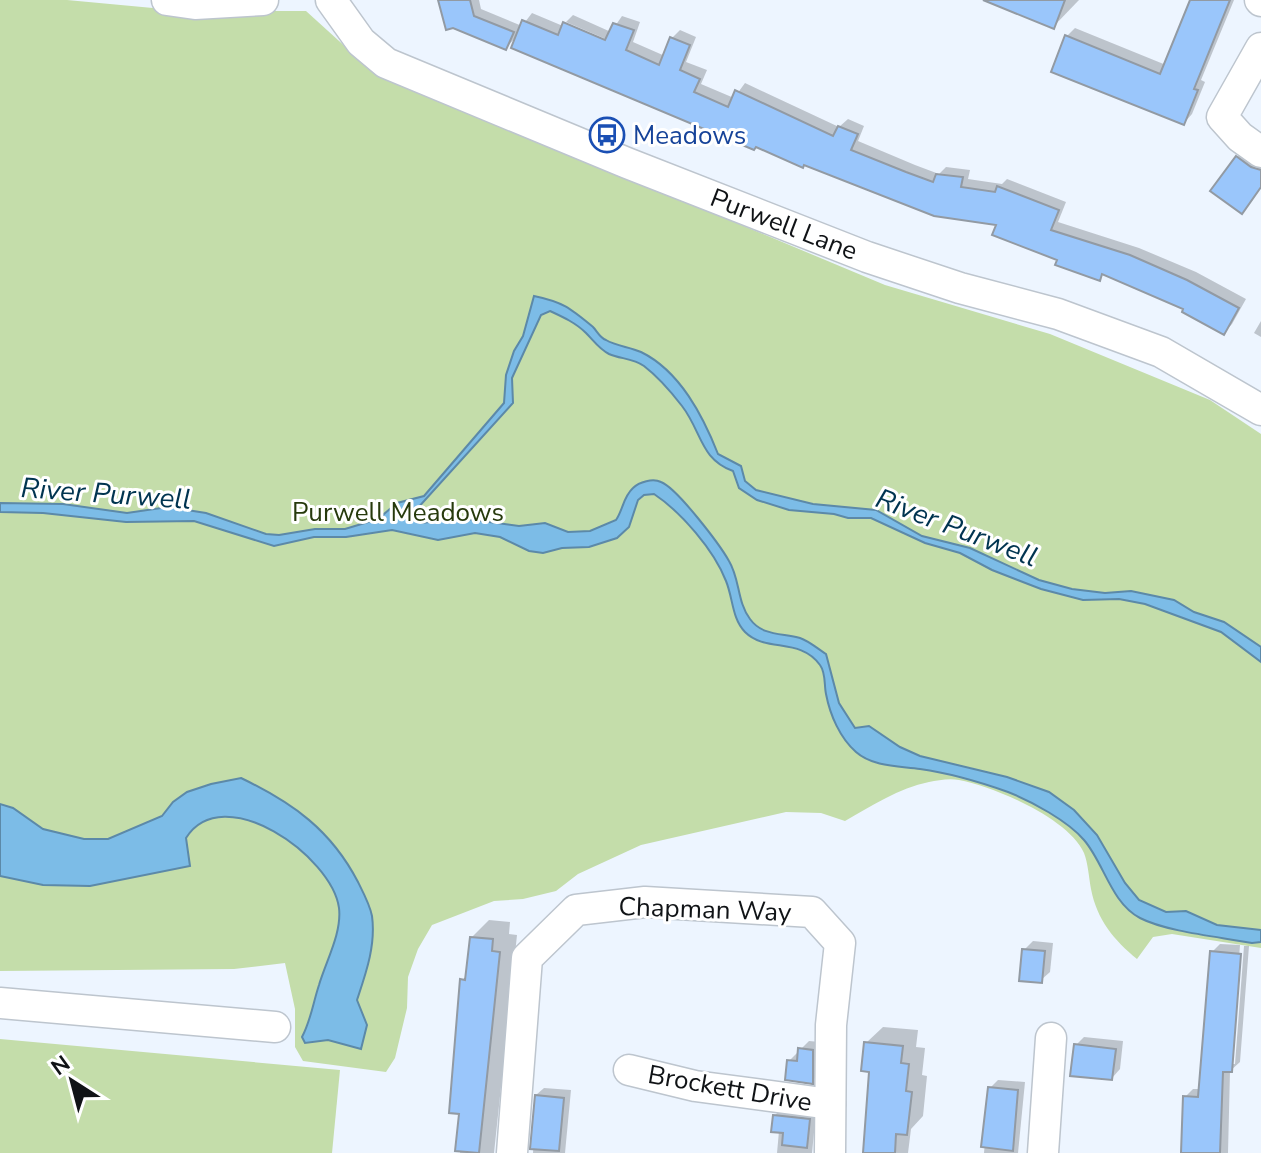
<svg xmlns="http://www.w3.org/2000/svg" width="1261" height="1153" font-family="'Nunito Sans',sans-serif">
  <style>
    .green { fill: #c4ddaa }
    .water { fill: #7cbce7; stroke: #5c89a8; stroke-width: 2 }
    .shadow { fill: #0003 }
    .building { fill: #9ac6fb; stroke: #929aa3; stroke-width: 2 }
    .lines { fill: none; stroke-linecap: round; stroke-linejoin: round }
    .minor-casing { stroke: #bdc5ce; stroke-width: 33 }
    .minor { stroke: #fff; stroke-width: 30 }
    .labels { text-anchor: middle; stroke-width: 6; stroke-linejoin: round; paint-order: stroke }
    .transit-label { font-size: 26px; fill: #164399; stroke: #fff; text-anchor: start }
    .street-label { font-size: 26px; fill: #101316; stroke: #fff }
    .park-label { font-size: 26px; fill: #273a0d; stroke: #fff }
    .water-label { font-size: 28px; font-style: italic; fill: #003450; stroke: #fff }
  </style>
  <rect width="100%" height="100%" fill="#edf5ff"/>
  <!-- green -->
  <g class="green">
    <path d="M0,0H67L185,11H306L371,70L885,285L1050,334L1210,400L1261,434V948L1172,934L1153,937L1137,959C1114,940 1097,920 1091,889C1089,878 1088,863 1084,853C1068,818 995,787 959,780C950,778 938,780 929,782C899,788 871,806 845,821L821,813L786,812L641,845L578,874L556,891L523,899L494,901L432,925L418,949L408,977L407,1008L395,1058L386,1072L303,1061L295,1047V1009L285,963L234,969L0,971Z"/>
    <path d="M0,1039L340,1070L332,1153H0Z"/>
  </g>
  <!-- water -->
  <g class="water">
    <path d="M534,296C563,302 570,308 593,327C597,331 600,338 606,340C616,346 630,347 641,352C680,371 703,416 718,454L741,466L745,481L756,490L813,504L876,510L922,536L970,548L1039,580L1072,589L1105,593L1131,591L1174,600L1194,612L1224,622L1261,647V662L1221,632L1145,604L1119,599L1083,600L1041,589L992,570L960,553L925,543L871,518H848L834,514L789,510L757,500L739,488L733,471C700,459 702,432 682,406C672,393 657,376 644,366C633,358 620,359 609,354C599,349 594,341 586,333C576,323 563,317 550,311L541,315L512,378L513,403L416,510L415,520L422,523L459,518L519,526L545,523L568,532L590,531L616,520C623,510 623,497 633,488C639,482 653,478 661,482C677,488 720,545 729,561C740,579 737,602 750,619C762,636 782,633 800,638C809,641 818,649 826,654L839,703L855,728L869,726L900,747L920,756L1007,777L1049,792L1074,810L1097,835L1125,883L1139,900L1166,912L1186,911L1217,925L1261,930V942L1252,943C1221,937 1167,932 1140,918C1111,903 1104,863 1084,840C1068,821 1031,801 1008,792C980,782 949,773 920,769C900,766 873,767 856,752C840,738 830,715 826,694C824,685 826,673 820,665C800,637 766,653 745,632C732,619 733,598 726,581C714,550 681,512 654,494L644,495L638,500L629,527L617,538L589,547L562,548L543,553L529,551L500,537L475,533L438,540L392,530L346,537H314L274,546L194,521L126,522L43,513L0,512V503L63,504L127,513L168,507L206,513L266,534L279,535L315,529H345L378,519L397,503L424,496L504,403L506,375L514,351L523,336Z"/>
    <path d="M241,778C293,803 331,830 358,882C363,892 370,905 372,916C376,945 366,973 357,1000L367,1025L361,1049L328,1040L305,1043L302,1037C311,1020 313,1003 319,985C326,961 342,933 339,908C332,856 223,779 186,838L190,866L90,886L43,885L0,876V804L13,808L43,829L84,839H108L162,816L173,802L187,792L211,784Z"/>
  </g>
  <!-- shadow -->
  <g class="shadow">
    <path d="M440,0H479L481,9L522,26L532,13L563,26L566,23V26L614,46L615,43L566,22L573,15L611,32L622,16L640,22L633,42L665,56L672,38L680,30L696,37L686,62L707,70L701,84L734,98L745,83L839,127L848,119L864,126L858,141L915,165L939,174L946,167L970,170L968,179L1002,184L1007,179L1066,202L1058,222L1139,248L1196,272L1246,299L1232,324L1224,333L1186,308L1104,273L1099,278L999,223L518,35L506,48Z"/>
    <path d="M985,0H1079L1053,27Z"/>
    <path d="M1192,0H1234L1201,80L1205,82L1192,114L1184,123L1067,36L1075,28L1166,65Z"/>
    <path d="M1245,149L1261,159V187L1242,211L1237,157Z"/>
    <path d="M1261,321V337L1254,333Z"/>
    <path d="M489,920L510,922L509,934L517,935L494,1153H460L462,980L468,975L471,938Z"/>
    <path d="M1033,941L1053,943L1050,972L1041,980L1024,950Z"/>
    <path d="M1220,944L1240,945L1231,1064H1235L1244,946H1249L1240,1062L1230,1071L1228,1153H1183L1185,1097L1193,1089H1200L1212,952Z"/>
    <path d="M883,1027L918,1030L916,1047L925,1048L922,1075L927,1076L923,1116L911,1129L908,1153H865L871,1070L866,1043Z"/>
    <path d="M1084,1037L1123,1041L1120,1069L1112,1078L1076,1045Z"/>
    <path d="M809,1041L820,1042V1073L812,1081L789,1061Z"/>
    <path d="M998,1080L1025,1082L1018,1153H984L990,1088Z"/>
    <path d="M544,1088L571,1090L565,1153H533L536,1095Z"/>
    <path d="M783,1108L816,1112L812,1153H777L779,1131L775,1115Z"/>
  </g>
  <!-- building -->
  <g class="building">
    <path d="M438,0H470L474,16L514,32L506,50L453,28L446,30Z"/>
    <path d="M983,0H1065L1054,29Z"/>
    <path d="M1190,0H1230L1194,89L1198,90L1184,125L1051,72L1065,35L1160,74Z"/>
    <path d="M522,20L558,35L563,22L605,40L613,23L634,30L626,50L659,65L670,37L690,45L680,70L700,79L694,92L728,107L735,90L833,136L838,126L858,134L851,150L906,172L933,182L936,174L963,177L961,187L995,192L997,186L1059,210L1051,230L1130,255L1187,280L1239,308L1224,335L1182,312L1183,309L1102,274L1100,281L1055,265L1057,260L992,235L996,225L934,216L804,165L803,168L756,147L754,150L511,48Z"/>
    <path d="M1236,156L1251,167L1261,170V187L1242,214L1210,191Z"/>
    <path d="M470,937L493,939L492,951L500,952L479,1153L455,1151L459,1114L449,1113L460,979L465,980Z"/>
    <path d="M1022,949L1045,951L1042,983L1019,981Z"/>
    <path d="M1210,951L1241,954L1232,1072H1223L1220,1153H1181L1183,1096L1198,1097Z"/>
    <path d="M864,1042L903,1046L901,1063L909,1064L906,1091L912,1092L907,1135L896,1134L895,1153H863L869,1072L861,1071Z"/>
    <path d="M1074,1044L1116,1049L1112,1080L1070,1076Z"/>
    <path d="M798,1048L813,1050V1084L785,1080L787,1060L797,1061Z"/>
    <path d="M988,1087L1018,1090L1013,1151L981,1147Z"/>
    <path d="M535,1095L564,1098L559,1151L530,1149Z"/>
    <path d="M773,1115L810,1119L807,1148L782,1145L783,1133L771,1132Z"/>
  </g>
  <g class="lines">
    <!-- minor casing -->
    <g class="minor-casing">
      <g id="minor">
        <path d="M167,0L195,4L263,0"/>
        <path d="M331,0L361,42L386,63L627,163L867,257L960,288L1058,314L1161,352L1261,410"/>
        <path d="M1260,0L1261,1"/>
        <path d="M1261,48L1222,117L1240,137L1261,152"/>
        <path d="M0,1003L275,1027"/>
        <path d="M629,1070L695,1086L830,1104"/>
        <path d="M512,1153L527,958L576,910L645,902L812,912L840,943L831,1025L830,1153"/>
        <path d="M1043,1153L1051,1038"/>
      </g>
    </g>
    <!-- minor -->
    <use href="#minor" class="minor"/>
  </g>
  <!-- icons -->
  <defs>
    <g id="bus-ring" transform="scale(1.8)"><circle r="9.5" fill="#fff" stroke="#1a4fb4" stroke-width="1.5"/><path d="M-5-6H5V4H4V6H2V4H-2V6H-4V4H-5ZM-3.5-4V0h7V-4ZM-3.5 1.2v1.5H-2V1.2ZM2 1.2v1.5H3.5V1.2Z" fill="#1a4fb4"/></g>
  </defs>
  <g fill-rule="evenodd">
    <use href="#bus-ring" x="607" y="135"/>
  </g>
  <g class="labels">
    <!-- transit labels -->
    <g class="transit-label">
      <text x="633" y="144">Meadows</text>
    </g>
    <!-- street labels -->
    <g class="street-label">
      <text transform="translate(784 224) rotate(21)" y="9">Purwell Lane</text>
      <text transform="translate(705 909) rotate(2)" y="9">Chapman Way</text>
      <text transform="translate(730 1088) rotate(10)" y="9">Brockett Drive</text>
    </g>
    <!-- park labels -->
    <g class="park-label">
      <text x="398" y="521">Purwell Meadows</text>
    </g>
    <!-- water labels -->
    <g class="water-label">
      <text transform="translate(106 493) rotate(4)" y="10">River Purwell</text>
      <text transform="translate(957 527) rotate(21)" y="10">River Purwell</text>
    </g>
  </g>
  <!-- north arrow -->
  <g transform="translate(72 1081) rotate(324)" stroke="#ffffff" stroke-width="6" paint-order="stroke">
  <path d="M0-6L14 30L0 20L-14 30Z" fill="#101316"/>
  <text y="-12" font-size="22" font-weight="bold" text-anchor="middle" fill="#101316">N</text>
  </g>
</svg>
